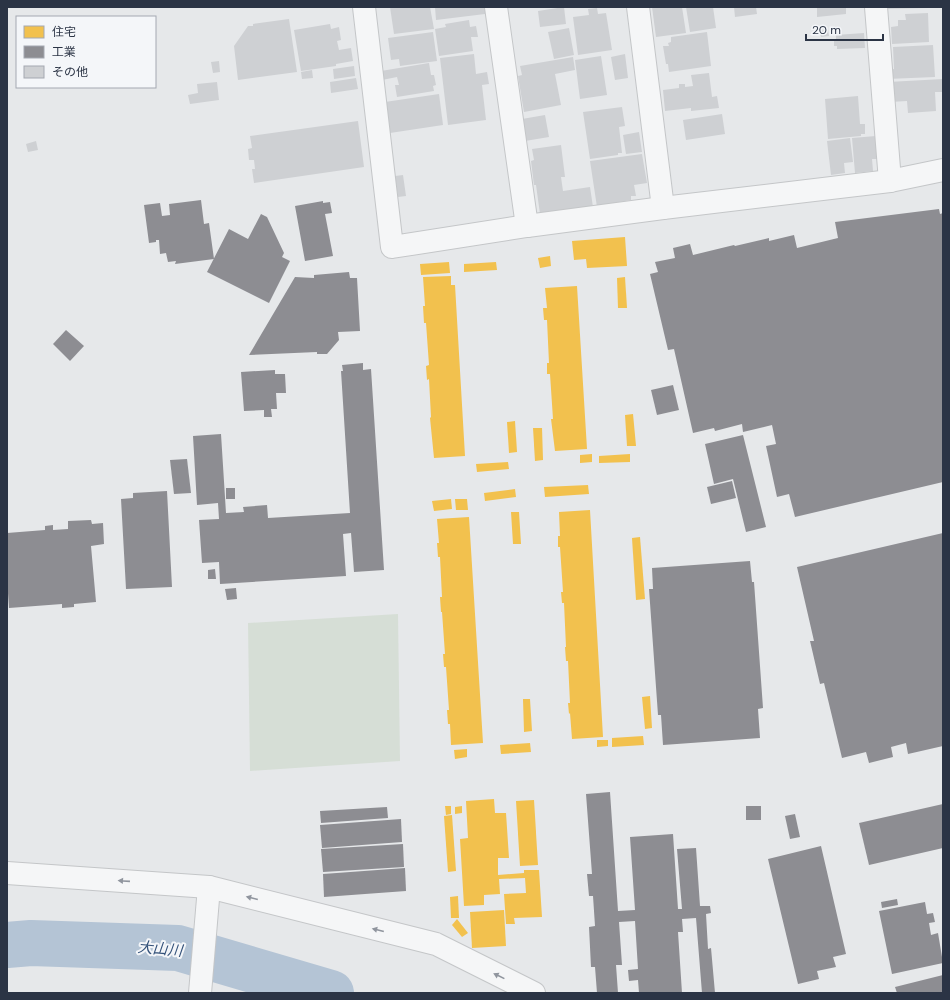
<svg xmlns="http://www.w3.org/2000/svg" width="950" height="1000" font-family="'DM Sans','Noto Sans JP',sans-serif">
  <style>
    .green { fill: #d6ded6 }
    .homes { fill: #f2c14e }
    .industry { fill: #8d8d92 }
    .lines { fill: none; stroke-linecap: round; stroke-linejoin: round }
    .river { stroke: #b4c4d5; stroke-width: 46 }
    .building { fill: #ced0d3 }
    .minor-casing { stroke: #c4c6c8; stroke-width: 24 }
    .minor { stroke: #f5f6f7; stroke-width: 22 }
    .oneway { fill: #90959e }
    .labels { text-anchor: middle; stroke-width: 4; stroke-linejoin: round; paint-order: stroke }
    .water-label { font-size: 15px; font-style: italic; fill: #34527a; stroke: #f4f6f9 }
  </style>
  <rect width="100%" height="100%" fill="#e6e8ea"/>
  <!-- green -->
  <path class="green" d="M398,614L400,761L250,771L248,623Z"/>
  <!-- homes -->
  <g class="homes">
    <path d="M625,237L627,266L587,268L586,259L574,260L572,241Z"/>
    <path d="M550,256L551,266L540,268L538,258Z"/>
    <path d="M449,262L450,273L421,275L420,264Z"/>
    <path d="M496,262L497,270L464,272V264Z"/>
    <path d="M451,276V285H455L465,456L434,458L430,418L431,417L429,379L427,380L426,366L429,365L426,323H424L423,306H425L423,277Z"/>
    <path d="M625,277L627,308H618L617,278Z"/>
    <path d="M577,286L587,449L555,451L551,419H553L550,374H547V363H549L547,320H544L543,308H547L545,288Z"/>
    <path d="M633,414L636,446H627L625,415Z"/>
    <path d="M515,421L517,452L509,453L507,422Z"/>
    <path d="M533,428H542L543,460L535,461Z"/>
    <path d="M592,454V462L580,463V455Z"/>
    <path d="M630,454V462L599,463V456Z"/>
    <path d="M508,462L509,469L477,472L476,464Z"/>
    <path d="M588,485L589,494L545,497L544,487Z"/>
    <path d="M515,489L516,497L485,501L484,493Z"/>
    <path d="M451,499L452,509L434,511L432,501Z"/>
    <path d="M455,499H467L468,510H456Z"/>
    <path d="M590,510L603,737L572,739L570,713L569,714L568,703H570L568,661H566L565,647H566L564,603H562L561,592H563L560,547H558V536H560L559,512Z"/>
    <path d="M511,512H519L521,544H513Z"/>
    <path d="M469,517L483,743L451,745L450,724H448L447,710H449L446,667H444L443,654H445L442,612H441L440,597H442L440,557H438L437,543H439L437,519Z"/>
    <path d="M640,537L645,599L636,600L632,538Z"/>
    <path d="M650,696L652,728L645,729L642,697Z"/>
    <path d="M523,699H530L532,731L524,732Z"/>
    <path d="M643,736L644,745L612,747V738Z"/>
    <path d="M597,740H608V746L597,747Z"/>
    <path d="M530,743L531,752L501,754L500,745Z"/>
    <path d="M467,749V757L455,759L454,750Z"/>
    <path d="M494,799L495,813H506L509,858H498V875L524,873V870H539L542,917L514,918L515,924H506L504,894L526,893L525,878L499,879L500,894L484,895V905L464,906L460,839L468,838L466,801Z"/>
    <path d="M534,800L538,865L520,866L516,801Z"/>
    <path d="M445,806H451V814L446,815Z"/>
    <path d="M462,806V813L455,814V807Z"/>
    <path d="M452,815L456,871L448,872L444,816Z"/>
    <path d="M458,896L459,918H451L450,897Z"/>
    <path d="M504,910L506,946L472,948L470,912Z"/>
    <path d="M457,919L468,933L462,937L452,925Z"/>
  </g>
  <!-- industry -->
  <g class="industry">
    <path d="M201,200L204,224L209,223L214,259L175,264L176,261L168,262L166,253L160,254L159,240H156V242L149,243L144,205L160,203L162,216L170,215L169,204Z"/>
    <path d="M323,201V203L330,202L332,213L325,214L333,256L305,261L295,206Z"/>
    <path d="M939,209L940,214L943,213V482L795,517L789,494L777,497L766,446L776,444L772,425L743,432L742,424L715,431L714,428L693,433L674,349L668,350L650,274L658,272L655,262L675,258L673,248L690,244L693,255L734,245L735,246L769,238V241L794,235L797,248L838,238L835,222Z"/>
    <path d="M261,214L267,217L284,253L282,257L290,261L269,303L207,272L229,229L248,239Z"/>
    <path d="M349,272L350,278H357L360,331L338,332L339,340L327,354H317V352L249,355L295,277L314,278V275Z"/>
    <path d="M66,330L84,346L70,361L53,344Z"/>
    <path d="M363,363V370L371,369L384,570L354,572L351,533L343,534L346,576L220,584L219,562L202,563L199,520L219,519L218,503L197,505L193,436L221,434L226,513L244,512L243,507L267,505L268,518L350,513L341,371H343L342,365Z"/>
    <path d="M275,370V374H285L286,393H276L277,409H271L272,417H264V410L244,411L241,372Z"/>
    <path d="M673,385L679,410L657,415L651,390Z"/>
    <path d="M743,435L766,527L746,532L733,479L714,484L705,444Z"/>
    <path d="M187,459L191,493L174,494L170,460Z"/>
    <path d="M732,481L736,498L711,504L707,487Z"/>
    <rect x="226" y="488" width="9" height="11"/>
    <path d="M167,491L172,587L126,589L121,499L133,498V493Z"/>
    <path d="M91,520L92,524L103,523L104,544L91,546L96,602L74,604V607L62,608V604L9,608L7,579V533L45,530V526L53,525V530L68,529V521Z"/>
    <path d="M943,533V746L908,754L906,743L891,747L893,757L869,763L866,752L842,758L824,683L820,684L810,641H814L797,567Z"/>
    <path d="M750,561L752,582H754L763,708L758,709L760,738L663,745L661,715H658L649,589H653L652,568Z"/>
    <path d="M215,569L216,579H208V570Z"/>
    <path d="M236,588L237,599L227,600L225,589Z"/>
    <path d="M610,792L618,911L635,910L630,837L673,834L678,909H682L677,849L696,848L700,906H710L711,913L706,914L708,949L711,948L715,993H702L696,918L682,919L683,932H678L682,993H639L638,980L629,981L628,970L638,969L635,921L619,922L622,965H616L618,993H597L595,967H591L589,927L595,926L593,896H589L587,874H592L586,794Z"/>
    <path d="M943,804V848L869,865L859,823Z"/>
    <rect x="746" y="806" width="15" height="14"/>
    <path d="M387,807L388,818L321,823L320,811Z"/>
    <path d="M795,814L800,837L790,839L785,816Z"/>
    <path d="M401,819L402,842L322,848L320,825Z"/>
    <path d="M403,844L404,867L323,872L321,849Z"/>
    <path d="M821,846L846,954L833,957L836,967L817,971L819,979L798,984L768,859Z"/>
    <path d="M405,868L406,891L324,897L323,874Z"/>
    <path d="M897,899L898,905L882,908L881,902Z"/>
    <path d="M925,902L927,914L933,913L935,922L929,923L931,935L938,933L943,963L892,974L879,911Z"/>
    <path d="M943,975V993H897L895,987Z"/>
  </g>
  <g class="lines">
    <!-- river -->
    <path class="river" d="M7,945L31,943L178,948L331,993"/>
  </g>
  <!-- building -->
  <g class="building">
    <path d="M390,7H430L434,29L394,34Z"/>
    <path d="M435,7H485V14L436,20Z"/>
    <path d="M564,7L566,24L540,27L538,11Z"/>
    <path d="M652,7H682L686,33L656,37Z"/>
    <path d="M686,7H713L716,28L690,32Z"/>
    <path d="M734,7H756L757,14L735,17Z"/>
    <path d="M817,7H846V14L817,17Z"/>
    <path d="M880,7H928V8L880,9Z"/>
    <path d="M597,8L598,14L606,13L612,50L578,55L573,17L589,15L588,9Z"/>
    <path d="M928,13L929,42L892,44L891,27L898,26V20H906L905,14Z"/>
    <path d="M289,19L297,72L238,80L234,46L248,26H253V24Z"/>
    <path d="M469,20L470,27L476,26L478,37H471L473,51L439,56L435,29L446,27L445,24Z"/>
    <path d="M330,24L331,29L339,27L341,40L337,41L339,50L351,48L353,61L336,64V66L301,71L294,30Z"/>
    <path d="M569,28L574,55L554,59L548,32Z"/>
    <path d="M828,30L829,36L821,37L820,31Z"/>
    <path d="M433,32L437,61L400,66L399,59L391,60L388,38Z"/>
    <path d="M707,32L711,66L669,72L668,64H666L663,46H669L668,43L671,42V37Z"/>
    <path d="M864,33L865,48L837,49V46H834V39H836V35Z"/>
    <path d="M933,45L935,77L887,79V70L894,69L893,47Z"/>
    <path d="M474,54L476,74L487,72L489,84L482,85L486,120L448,125L440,58Z"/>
    <path d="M625,54L628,78L615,80L611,57Z"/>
    <path d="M601,56L607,95L580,99L575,60Z"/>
    <path d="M573,57L575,70L555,74L561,105L524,112L518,76L522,75L520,66Z"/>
    <path d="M219,61L220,72L213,73L211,62Z"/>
    <path d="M429,63L431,75H434L436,85L433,86L434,91L397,97L395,85H399L397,77L382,80L381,71Z"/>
    <path d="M354,66L355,76L334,79L333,69Z"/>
    <path d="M312,70L313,78L302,79L301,72Z"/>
    <path d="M709,73L712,97L717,96L719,108L691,111V108L665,111L663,90L679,88V84H685V87L693,86L691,75Z"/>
    <path d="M356,78L358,89L331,93L330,82Z"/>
    <path d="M943,79V92H935L936,111L908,113L907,101L890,102L888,82Z"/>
    <path d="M217,82L219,100L190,104L188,95L198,93L197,84Z"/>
    <path d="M439,94L443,125L390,133L385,102Z"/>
    <path d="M858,96L860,124H865V134H861V136L828,139L825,99Z"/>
    <path d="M622,107L625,126L619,127L622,153H618V155L590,159L583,112Z"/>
    <path d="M722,114L725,134L686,140L683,120Z"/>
    <path d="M545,115L549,137L525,141L522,119Z"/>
    <path d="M358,121L364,167L254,183L252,169H255L254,160H249L248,149L252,148L250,136Z"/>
    <path d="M639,132L642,152L626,154L623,135Z"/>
    <path d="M876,136L878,159H872L873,171L855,173L852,138Z"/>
    <path d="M850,138L853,162L844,163L845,173L831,175L827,141Z"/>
    <path d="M36,141L38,150L28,152L26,144Z"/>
    <path d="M561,145L565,177H561L563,191L590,187L593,207L540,214L536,185H534L531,161L534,160L532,149Z"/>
    <path d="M642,154L647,183L634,185L636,196H631V200L619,202L620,204L597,207L590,161Z"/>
    <path d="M403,175L406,196L398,197L395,176Z"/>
  </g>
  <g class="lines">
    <!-- minor casing -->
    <g class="minor-casing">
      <g id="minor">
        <path d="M364,7L392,247L527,226L663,208L890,181L943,170"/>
        <path d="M496,7L527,226"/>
        <path d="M638,7L663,208"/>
        <path d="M876,7L890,181"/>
        <path d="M7,873L209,887L436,944L534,993"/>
        <path d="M200,993L209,887"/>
      </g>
    </g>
    <!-- minor -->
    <use href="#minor" class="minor"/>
  </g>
  <!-- one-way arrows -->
  <defs><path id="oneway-solid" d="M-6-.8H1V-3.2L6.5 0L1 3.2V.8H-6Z"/></defs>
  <g class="oneway">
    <use href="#oneway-solid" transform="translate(124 881) rotate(-176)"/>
    <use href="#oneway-solid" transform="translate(252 898) rotate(-166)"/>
    <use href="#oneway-solid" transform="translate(378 930) rotate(-166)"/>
    <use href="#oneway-solid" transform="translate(499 976) rotate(-154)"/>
  </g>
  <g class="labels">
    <!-- water labels -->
    <g class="water-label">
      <text transform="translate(160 949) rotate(5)" y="5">大山川</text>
    </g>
  </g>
  <!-- border -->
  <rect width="950" height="1000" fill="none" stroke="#2b3445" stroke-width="16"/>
  <!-- legend -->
  <rect x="16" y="16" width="140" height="72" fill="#f4f6f9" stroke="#a4a8b1"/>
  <rect x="24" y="26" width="20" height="12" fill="#f2c14e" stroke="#a4a8b1"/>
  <text x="52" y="36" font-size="12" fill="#2b3445">住宅</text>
  <rect x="24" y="46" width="20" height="12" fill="#8d8d92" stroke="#a4a8b1"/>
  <text x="52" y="56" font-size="12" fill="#2b3445">工業</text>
  <rect x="24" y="66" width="20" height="12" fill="#ced0d3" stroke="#a4a8b1"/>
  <text x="52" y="76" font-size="12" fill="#2b3445">その他</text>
  <!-- scale -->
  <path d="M806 34v6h77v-6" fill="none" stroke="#2b3445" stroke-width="2"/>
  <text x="812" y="34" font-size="12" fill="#2b3445" stroke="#f4f6f9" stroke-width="3" paint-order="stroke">20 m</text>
</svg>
